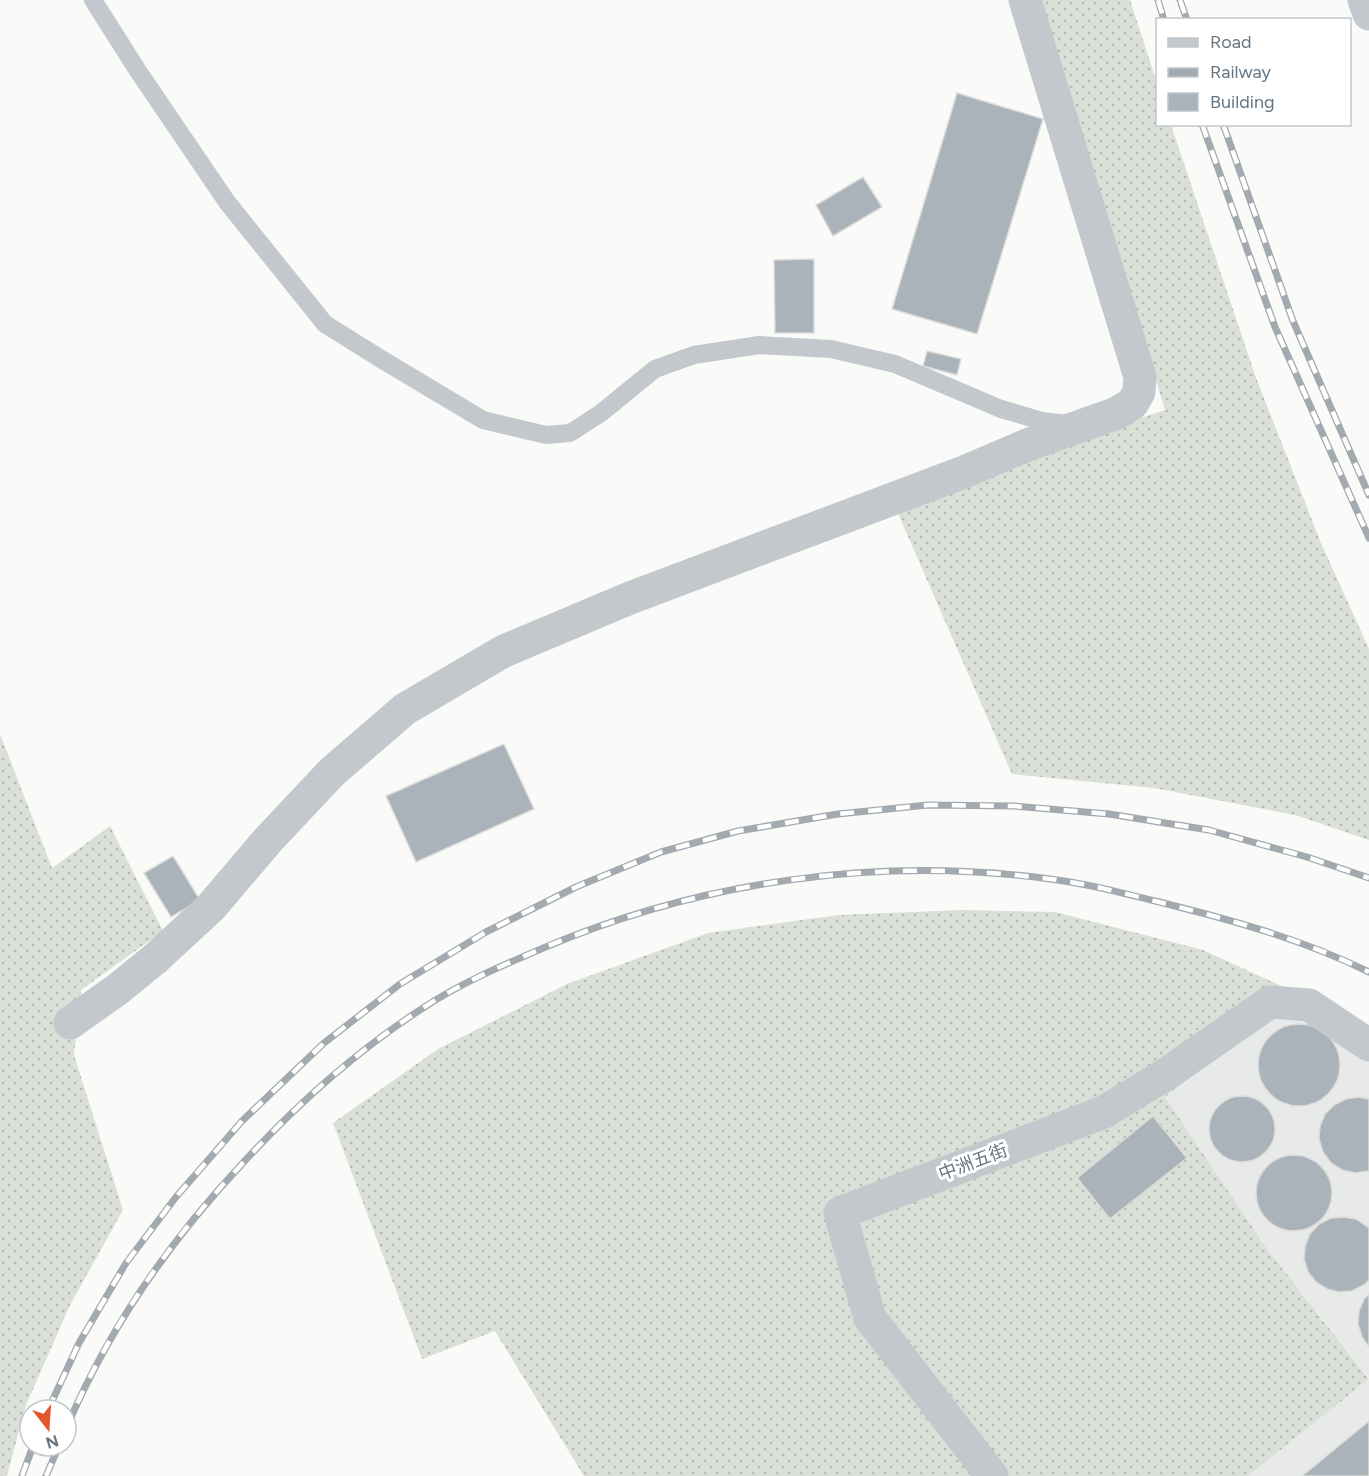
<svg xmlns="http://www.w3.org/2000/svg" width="1369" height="1476" font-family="Figtree,'Noto Sans TC',sans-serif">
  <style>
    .built { fill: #e8e9e9 }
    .grass { fill: url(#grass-dots) }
    .building { fill: #aab3b9; stroke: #dcdcda; stroke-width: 1.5 }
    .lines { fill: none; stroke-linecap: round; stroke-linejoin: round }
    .lane { stroke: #c3c8cc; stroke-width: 18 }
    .street { stroke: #c3c8cc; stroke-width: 33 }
    .rail-casing { stroke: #a2aab0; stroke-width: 7 }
    .rail { stroke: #fff; stroke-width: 4.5; stroke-dasharray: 14; stroke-linecap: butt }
    .labels { text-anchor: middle; stroke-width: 6; stroke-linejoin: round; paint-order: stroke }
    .street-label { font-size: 18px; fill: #657683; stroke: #fff }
  </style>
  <defs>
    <pattern id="grass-dots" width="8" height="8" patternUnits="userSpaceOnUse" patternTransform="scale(1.5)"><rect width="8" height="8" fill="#dadfd7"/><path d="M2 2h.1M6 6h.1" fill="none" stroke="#b4b9b4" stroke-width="1.8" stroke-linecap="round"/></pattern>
  </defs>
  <rect width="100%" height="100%" fill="#fafaf8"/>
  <!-- built -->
  <g class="built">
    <path d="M1299,994L1369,1030V1378L1267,1249L1165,1097Z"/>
    <path d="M1369,1379V1476H1248Z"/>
  </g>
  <!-- grass -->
  <g class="grass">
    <path d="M1041,0H1130L1157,83L1158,124L1171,125L1256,378L1321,543L1369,649V840L1295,815L1154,788L1012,774L892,500L1165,410Z"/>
    <path d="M0,734L52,868L110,826L163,931L81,990L74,1055L123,1210L70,1305L26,1405L7,1476H0Z"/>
    <path d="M962,910L1055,912L1203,950L1299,994L1165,1097L1267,1249L1369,1379L1248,1476H584L495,1331L422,1359L333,1123L438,1049L567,984L708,933L839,915Z"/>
  </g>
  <!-- building -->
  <g class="building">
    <path d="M957,93L1043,119L977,334L892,309Z"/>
    <path d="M863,177L882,207L833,236L816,205Z"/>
    <path d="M814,259V333H775L774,260Z"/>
    <path d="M927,351L961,359L957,375L923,366Z"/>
    <path d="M504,744L534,809L416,862L386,796Z"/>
    <path d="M173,856L200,900L171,917L144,873Z"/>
    <circle cx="1299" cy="1065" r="41"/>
    <circle cx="1242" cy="1129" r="33"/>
    <path d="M1359,1097L1369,1099V1171L1355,1173L1342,1170L1331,1163L1323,1152L1319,1139L1320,1126L1325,1114L1334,1105L1346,1099Z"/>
    <path d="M1153,1116L1187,1158L1110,1219L1077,1178Z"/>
    <circle cx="1294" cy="1193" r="38"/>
    <path d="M1344,1217L1356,1219L1369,1228V1280L1364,1285L1352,1291L1339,1292L1327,1289L1316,1282L1308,1272L1304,1259L1305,1246L1310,1234L1319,1224L1331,1218Z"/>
    <path d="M1369,1294V1347L1362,1337L1358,1324L1359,1311L1364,1299Z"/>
    <path d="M1369,1421V1476H1302Z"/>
  </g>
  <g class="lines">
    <!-- lane -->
    <path class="lane" d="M93,0L138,71L227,202L325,324L381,359L483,420L546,435L570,433L601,413L655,369L694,355L759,345L831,349L895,364L1001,409L1042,421L1067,424"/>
    <!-- street -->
    <g class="street">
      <path d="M1364,0L1369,14"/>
      <path d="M70,1023L118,989L156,958L211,907L268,840L332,772L405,709L504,651L630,598L964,472L1027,445L1117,413L1132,404L1139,392L1140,377L1025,0"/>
      <path d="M992,1476L870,1318L840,1213L1104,1112L1168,1073L1270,1002L1309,1005L1369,1045"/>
    </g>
    <!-- rail casing -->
    <g class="rail-casing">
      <g id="rail">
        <path d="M1158,0L1164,20"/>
        <path d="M1180,0L1187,20"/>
        <path d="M1202,124L1275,327L1369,538"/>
        <path d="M1223,124L1293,321L1369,495"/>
        <path d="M48,1410L79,1343L126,1263L176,1197L242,1121L324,1043L400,984L486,932L576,887L661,852L738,831L838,814L928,805L1014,806L1109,814L1209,830L1307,857L1369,878"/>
        <path d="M66,1429C108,1329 167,1244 241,1165C295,1106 355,1052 423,1008C459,984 501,966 541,949C700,881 878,856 1050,879C1090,884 1131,895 1171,905C1239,922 1306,941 1369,972"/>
        <path d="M22,1476L33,1446"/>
        <path d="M46,1476L59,1446"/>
      </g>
    </g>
    <!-- rail -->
    <use href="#rail" class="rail"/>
  </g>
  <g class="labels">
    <!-- street labels -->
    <g class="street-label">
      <text transform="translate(973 1162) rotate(-21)" y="6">中洲五街</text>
    </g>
  </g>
  <!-- legend -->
  <rect x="1156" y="18" width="195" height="108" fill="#ffffff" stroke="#c1c8cd" stroke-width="1.5"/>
  <rect x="1168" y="38" width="30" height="9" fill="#c3c8cc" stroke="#c1c8cd" stroke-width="1.5"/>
  <text x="1210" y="48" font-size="18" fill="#657683">Road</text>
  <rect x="1168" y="68" width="30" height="9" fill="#a2aab0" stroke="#c1c8cd" stroke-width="1.5"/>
  <text x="1210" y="78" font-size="18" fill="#657683">Railway</text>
  <rect x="1168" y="93" width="30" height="18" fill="#aab3b9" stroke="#c1c8cd" stroke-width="1.5"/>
  <text x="1210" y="108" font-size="18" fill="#657683">Building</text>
  <!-- north arrow -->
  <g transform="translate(48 1428) rotate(163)"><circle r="28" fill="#ffffff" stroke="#c1c8cd" stroke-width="1.5"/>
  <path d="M0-4.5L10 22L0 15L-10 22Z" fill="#e4572e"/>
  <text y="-9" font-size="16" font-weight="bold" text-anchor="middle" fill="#657683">N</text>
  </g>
</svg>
